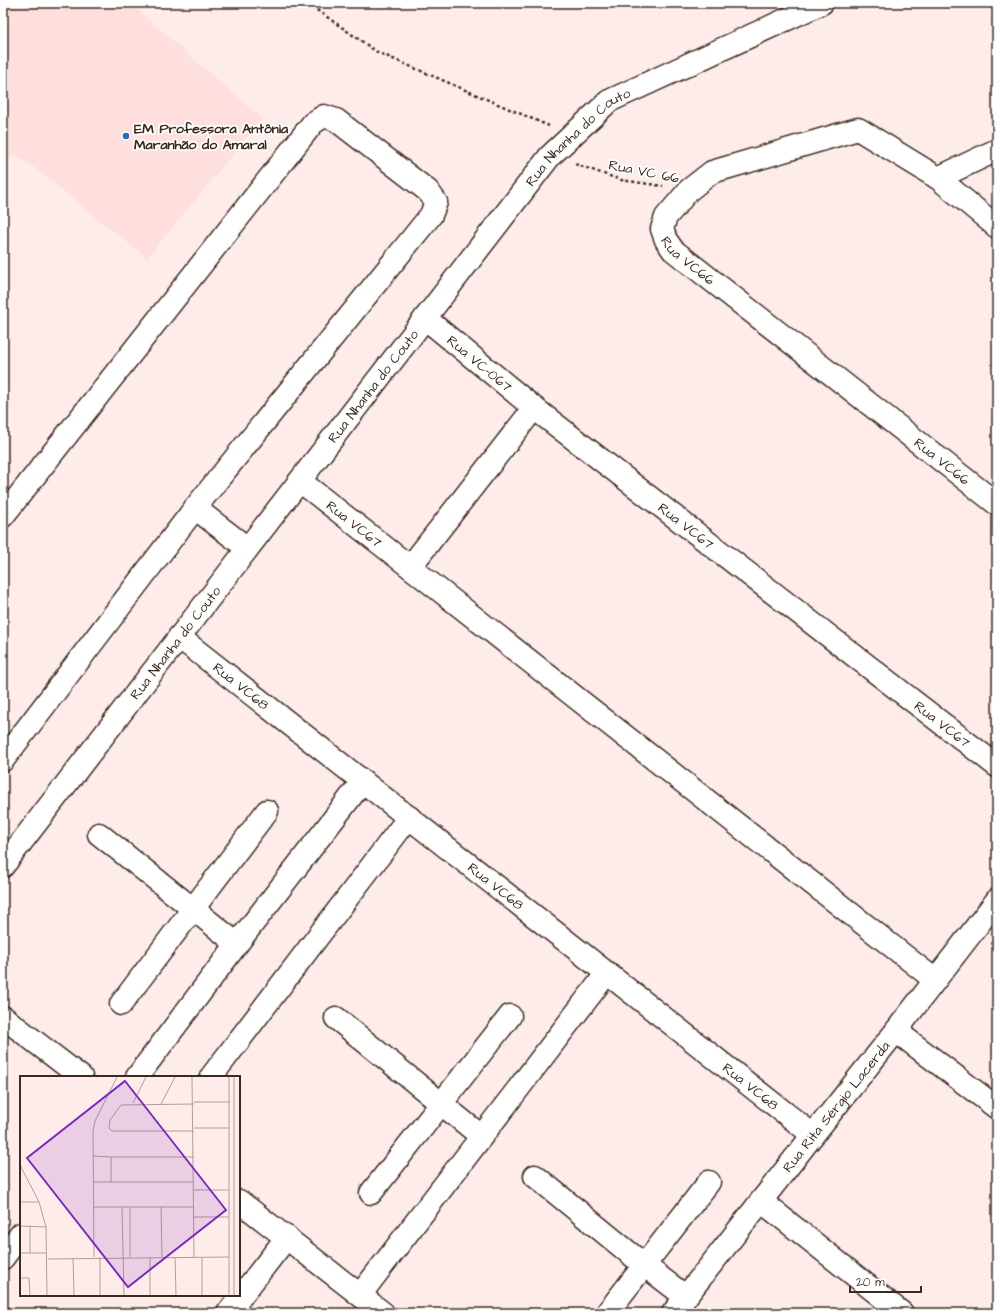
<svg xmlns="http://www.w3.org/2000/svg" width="1000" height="1316" font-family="'Architects Daughter',sans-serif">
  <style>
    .built { fill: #fedfdd }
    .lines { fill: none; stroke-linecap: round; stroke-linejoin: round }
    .minor-casing { stroke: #3b2a1e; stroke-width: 25 }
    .path { stroke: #3b2a1e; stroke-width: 2.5; stroke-dasharray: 3 3; stroke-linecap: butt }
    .minor { stroke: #fff; stroke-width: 22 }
    .poi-dot { fill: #1f6fb2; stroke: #fff; stroke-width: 1.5 }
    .labels { text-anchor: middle; stroke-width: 3.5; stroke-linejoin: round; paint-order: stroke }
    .poi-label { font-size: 14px; font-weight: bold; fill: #3b2a1e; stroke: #fff; text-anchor: start }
    .street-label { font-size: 14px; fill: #3b2a1e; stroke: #fff }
    .inset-road { fill: none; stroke: #b09e99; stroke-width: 1 }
    .view { fill: #7b2cbf; fill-opacity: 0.15; stroke: #7b2cbf; stroke-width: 2 }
    .inset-edge { fill: none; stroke: #3b2a1e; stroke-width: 2 }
  </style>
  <rect width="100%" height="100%" fill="#feeceb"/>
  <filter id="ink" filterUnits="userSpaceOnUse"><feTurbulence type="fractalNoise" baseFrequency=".025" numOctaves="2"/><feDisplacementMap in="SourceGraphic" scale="8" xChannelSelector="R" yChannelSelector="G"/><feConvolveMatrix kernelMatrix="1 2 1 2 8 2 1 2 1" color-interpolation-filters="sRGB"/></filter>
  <g filter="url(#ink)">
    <!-- built -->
    <path class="built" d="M3,3H135L133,6L262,119L147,258L15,153L3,166Z"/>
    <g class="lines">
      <!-- minor casing -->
      <g class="minor-casing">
        <g id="minor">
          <path d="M938,178L997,150"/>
          <path id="s1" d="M997,227L938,178L858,129L712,172L689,190L666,217L662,229L666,240L673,250L997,504"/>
          <path id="s2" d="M425,318L534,408"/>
          <path id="s3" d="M300,481L410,567"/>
          <path d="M195,508L247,548"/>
          <path d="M3,516L313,123L324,116L336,120L428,191L436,202L431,215L195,508L3,760"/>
          <path id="s4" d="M179,637L813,1135"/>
          <path d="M99,834L237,944"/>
          <path id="s5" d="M3,866L550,156L609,101L822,3"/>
          <path id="s6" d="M935,980L410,567L534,408L997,766"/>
          <path d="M121,1004L267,811"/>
          <path d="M3,1017L81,1077"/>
          <path d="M336,1018L481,1136"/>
          <path d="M896,1031L997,1108"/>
          <path d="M137,1077L237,944L363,781"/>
          <path d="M211,1077L409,817"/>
          <path d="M535,1176L644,1265L686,1297"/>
          <path d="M371,1193L510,1016"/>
          <path d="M239,1201L383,1313"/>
          <path d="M761,1201L902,1313"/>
          <path d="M3,1258L21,1234"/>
          <path d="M360,1295L607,973"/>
          <path d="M228,1313L287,1237"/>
          <path d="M607,1313L709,1182"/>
          <path id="s7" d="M673,1313L813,1135L896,1031L997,900"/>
        </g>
      </g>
      <!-- path -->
      <g class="path">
        <path d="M307,3L377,52L549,126"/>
        <path d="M575,164L621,180L663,186"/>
      </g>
      <!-- minor -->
      <use href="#minor" class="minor"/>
    </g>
  </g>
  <!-- markers -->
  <circle class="poi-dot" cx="126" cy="136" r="4"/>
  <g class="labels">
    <!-- poi labels -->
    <g class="poi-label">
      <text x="134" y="133">EM Professora Antônia<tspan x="134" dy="16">Maranhão do Amaral</tspan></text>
    </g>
    <!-- street labels -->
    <g class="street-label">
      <text dy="5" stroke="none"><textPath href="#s5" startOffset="930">Rua Nhanha do Couto</textPath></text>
      <text transform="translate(644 171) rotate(11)" y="5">Rua VC 66</text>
      <text dy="5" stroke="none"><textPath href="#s1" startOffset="442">Rua VC66</textPath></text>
      <text dy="5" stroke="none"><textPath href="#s2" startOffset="71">Rua VC-067</textPath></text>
      <text dy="5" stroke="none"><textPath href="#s5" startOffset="606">Rua Nhanha do Couto</textPath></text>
      <text dy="5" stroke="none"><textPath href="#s1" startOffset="766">Rua VC66</textPath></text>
      <text dy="5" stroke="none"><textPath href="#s3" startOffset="69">Rua VC67</textPath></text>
      <text dy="5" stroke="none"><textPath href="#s6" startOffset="1062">Rua VC67</textPath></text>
      <text dy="5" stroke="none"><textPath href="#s5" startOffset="282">Rua Nhanha do Couto</textPath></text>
      <text dy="5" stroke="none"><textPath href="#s4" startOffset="79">Rua VC68</textPath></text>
      <text dy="5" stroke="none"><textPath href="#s6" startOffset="1386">Rua VC67</textPath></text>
      <text dy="5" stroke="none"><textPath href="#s4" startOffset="403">Rua VC68</textPath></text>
      <text dy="5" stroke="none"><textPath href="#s4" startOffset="727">Rua VC68</textPath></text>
      <text dy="5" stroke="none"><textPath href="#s7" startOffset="263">Rua Rita Sérgio Lacerda</textPath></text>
    </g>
  </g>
  <!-- overview -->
  <g transform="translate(20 1076)">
    <rect width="220" height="220" fill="#feeceb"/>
    <path class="inset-road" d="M172,1L174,181M214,1V219M174,26H210M113,27L126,1M141,28L155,1M174,52H210M174,55H92L89,52L90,44L101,29L174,28M73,80L91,81M174,81H91V106H174M0,89L19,126L26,151L27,219M73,106H91M174,114H209M0,126H19M73,131H174M102,131L104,219M110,131V181M141,131L142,181M174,141H209M0,150L26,151M0,177H10V150M10,177H27M74,181L73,55L75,45L97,1M130,181V219M155,181L156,219M53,182L54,219M28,183L209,181M0,202H9L10,219M80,219V181M182,219V181M209,219V1"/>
    <path class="view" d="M105,5L206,134L108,211L7,82Z"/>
    <rect width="220" height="220" class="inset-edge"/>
  </g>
  <!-- margin -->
  <rect width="1000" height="1316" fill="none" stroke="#fff" stroke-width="16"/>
  <rect x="8" y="8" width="984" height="1300" fill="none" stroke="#3b2a1e" stroke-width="1.5" filter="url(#ink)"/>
  <!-- scale -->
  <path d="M850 1286v6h71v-6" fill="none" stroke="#3b2a1e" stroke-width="2"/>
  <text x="856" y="1286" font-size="12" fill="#3b2a1e" stroke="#ffffff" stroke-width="3" paint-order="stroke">20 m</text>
</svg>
